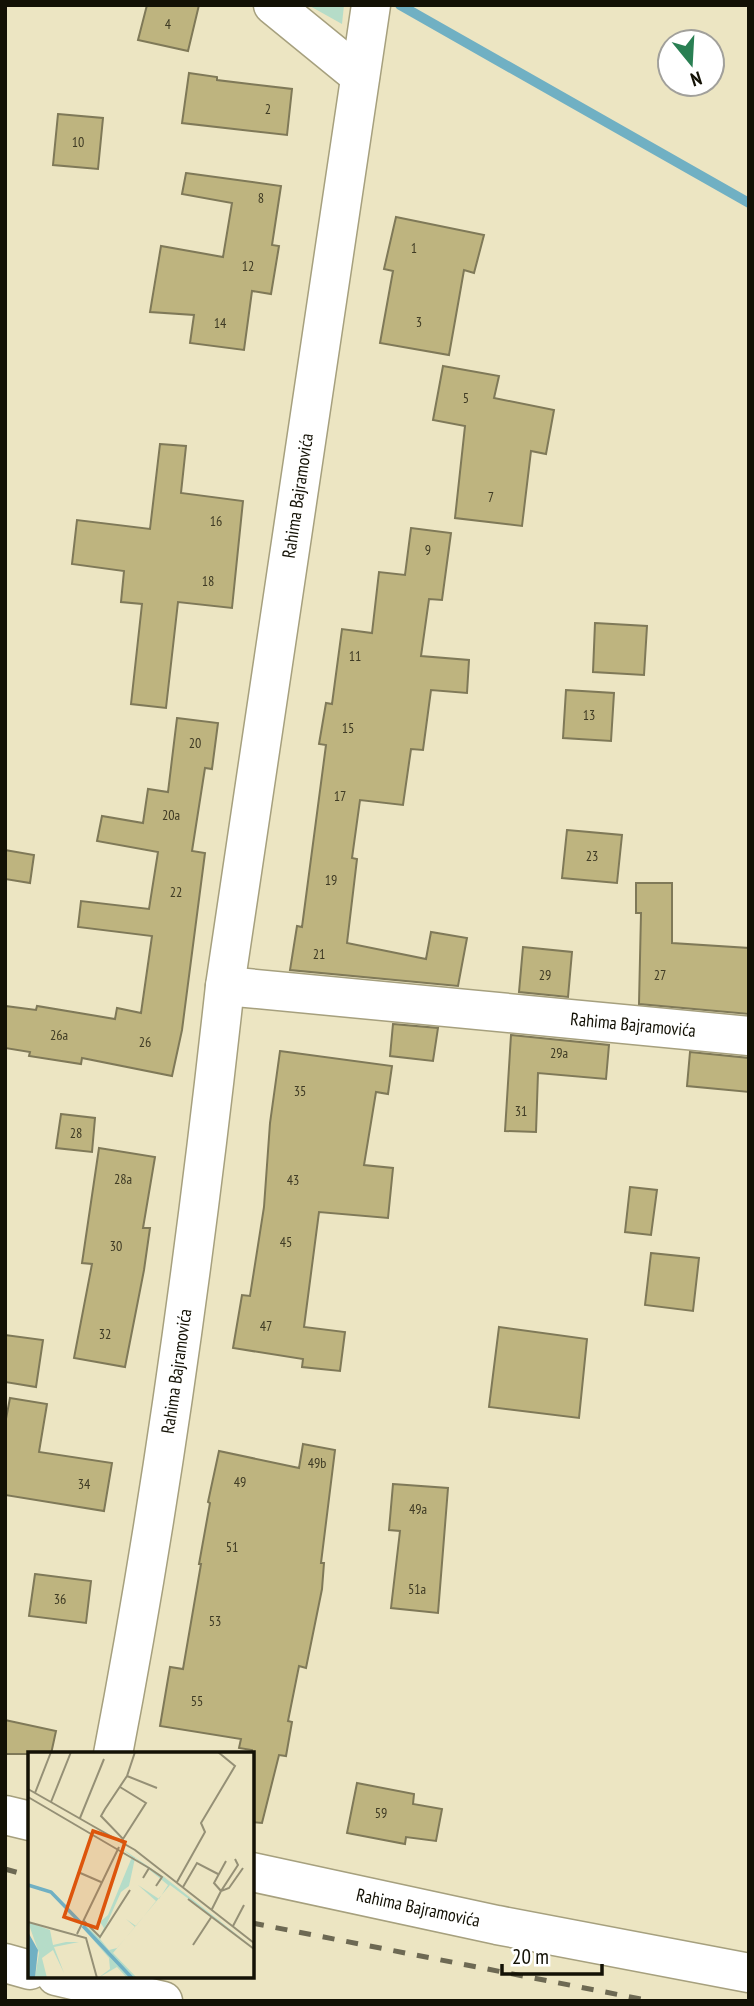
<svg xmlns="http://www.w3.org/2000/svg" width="754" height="2006" font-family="'PT Sans Narrow',sans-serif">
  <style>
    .green { fill: #b5dcc8 }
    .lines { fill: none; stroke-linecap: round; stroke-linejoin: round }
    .stream { stroke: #70b0c3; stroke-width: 10 }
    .building { fill: #beb47f; stroke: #7f7958; stroke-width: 2 }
    .minor-casing { stroke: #a6a07e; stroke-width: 41 }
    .major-casing { stroke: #a6a07e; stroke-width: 41 }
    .minor { stroke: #fff; stroke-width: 38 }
    .major { stroke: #fff; stroke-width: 38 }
    .rail { stroke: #6d6953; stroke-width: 5; stroke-dasharray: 12 12; stroke-linecap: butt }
    .labels { text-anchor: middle; stroke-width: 5; stroke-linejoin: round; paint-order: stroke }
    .number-label { font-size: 14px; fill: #3e3a24 }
    .street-label { font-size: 18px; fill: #131105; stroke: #fff }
    .inset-river { fill: none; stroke: #70b0c3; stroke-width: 3.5 }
    .inset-road { fill: none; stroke: #959076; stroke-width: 2 }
    .view { fill: #dd550c; fill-opacity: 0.15; stroke: #dd550c; stroke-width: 3.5 }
    .inset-edge { fill: none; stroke: #131105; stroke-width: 3.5 }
  </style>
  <rect width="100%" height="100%" fill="#ece5c2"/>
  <!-- green -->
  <path class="green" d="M308,5H344L342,24Z"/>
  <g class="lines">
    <!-- stream -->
    <path class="stream" d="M400,5L749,203"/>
  </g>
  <!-- building -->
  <g class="building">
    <path d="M147,5H199L188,51L138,40Z"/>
    <path d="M189,73L217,77V80L292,89L287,135L182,123Z"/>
    <path d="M58,114L103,118L98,169L53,165Z"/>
    <path d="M186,173L281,186L272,245L279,246L271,294L252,291L244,350L190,343L194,315L150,312L161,246L223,257L232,203L182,194Z"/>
    <path d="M396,217L484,235L474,273L464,270L449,355L380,343L393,271L384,269Z"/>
    <path d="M443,366L499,376L494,398L554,410L546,454L531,451L522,526L455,518L465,426L433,420Z"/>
    <path d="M160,444L186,446L181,493L243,501L232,608L178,602L166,708L131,704L142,604L121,602L124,571L72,564L77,520L150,529Z"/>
    <path d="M411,528L451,533L442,600L429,599L421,656L469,660L467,693L431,690L423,750L411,749L403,805L360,800L352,858L357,859L347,943L426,959L431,932L467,938L458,986L290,970L297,926L302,927L326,745L319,744L326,703L332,704L342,629L372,633L379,572L405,575Z"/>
    <path d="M595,623L647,626L644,675L593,672Z"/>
    <path d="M566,690L614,693L611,741L563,738Z"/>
    <path d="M177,718L218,723L212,769L205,768L192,851L205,853L182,1030L172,1076L82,1058L81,1064L29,1056L30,1052L5,1048V1006L36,1010L37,1006L115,1019L117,1008L141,1013L152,936L78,927L81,901L149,909L158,852L97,841L102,816L143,823L148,789L168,792Z"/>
    <path d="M567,830L622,835L617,883L562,878Z"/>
    <path d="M5,850L34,855L30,883L5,879Z"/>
    <path d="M636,883H672V943L749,948V1014L639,1004L641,913H636Z"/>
    <path d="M523,947L572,952L568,997L519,992Z"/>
    <path d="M393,1024L438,1028L433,1061L390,1056Z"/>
    <path d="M511,1035L609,1045L606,1079L538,1073L536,1132L505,1131Z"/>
    <path d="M280,1051L392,1066L388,1094L376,1092L364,1165L393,1168L388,1218L319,1212L304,1327L345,1332L340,1371L302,1367L303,1359L233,1348L242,1295L250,1296L264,1207L270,1123Z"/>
    <path d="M690,1052L749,1058V1092L687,1086Z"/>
    <path d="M61,1114L95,1118L92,1152L56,1148Z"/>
    <path d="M99,1148L155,1157L143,1228H150L144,1270L125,1367L74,1358L92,1264L82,1263Z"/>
    <path d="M630,1187L657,1190L651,1235L625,1232Z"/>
    <path d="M651,1253L699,1258L693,1311L645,1305Z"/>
    <path d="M499,1327L587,1339L579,1418L489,1407Z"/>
    <path d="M5,1335L43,1340L36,1387L5,1382Z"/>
    <path d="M10,1398L47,1404L39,1452L112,1463L104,1511L5,1495V1424Z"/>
    <path d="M303,1444L335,1450L321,1563H324L322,1589L306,1668L299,1666L288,1721L292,1722L286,1756L279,1755L262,1823L252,1822V1750L239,1748L241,1739L160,1726L170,1667L183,1669L201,1564H199L210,1503L208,1502L219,1451L299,1468Z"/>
    <path d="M393,1484L448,1488L438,1613L391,1608L400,1531L389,1530Z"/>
    <path d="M35,1574L91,1581L86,1623L29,1616Z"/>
    <path d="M5,1720L56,1731L51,1754H5Z"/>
    <path d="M357,1783L414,1794L413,1804L442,1809L436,1841L406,1837L405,1844L347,1833Z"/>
  </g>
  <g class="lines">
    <!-- minor casing -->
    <g class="minor-casing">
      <g id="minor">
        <path d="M273,5L360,76"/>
        <path id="s1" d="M225,986L749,1036"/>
        <path id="s2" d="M113,1754C162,1500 197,1242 225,986L371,5"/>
        <path d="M5,1815L30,1821"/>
        <path id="s3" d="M252,1872L497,1925L749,1973"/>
      </g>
    </g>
    <!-- major casing -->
    <g class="major-casing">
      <g id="major">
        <path d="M5,1963L30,1970"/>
        <path d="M56,1976L163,2001"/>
      </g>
    </g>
    <!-- minor -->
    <use href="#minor" class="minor"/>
    <!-- major -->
    <use href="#major" class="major"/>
    <!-- rail -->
    <g class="rail">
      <path d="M5,1869L30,1876"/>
      <path d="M252,1923L651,2001"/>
    </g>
  </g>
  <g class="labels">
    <!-- number labels -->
    <g class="number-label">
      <text x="168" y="29">4</text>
      <text x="268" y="114">2</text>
      <text x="78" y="147">10</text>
      <text x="261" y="203">8</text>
      <text x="414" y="253">1</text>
      <text x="248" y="271">12</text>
      <text x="419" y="327">3</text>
      <text x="220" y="328">14</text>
      <text x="466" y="403">5</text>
      <text x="491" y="502">7</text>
      <text x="216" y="526">16</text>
      <text x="428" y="555">9</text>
      <text x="208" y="586">18</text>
      <text x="355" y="661">11</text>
      <text x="589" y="720">13</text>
      <text x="348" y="733">15</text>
      <text x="195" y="748">20</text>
      <text x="340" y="801">17</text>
      <text x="171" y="820">20a</text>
      <text x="592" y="861">23</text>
      <text x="331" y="885">19</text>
      <text x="176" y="897">22</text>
      <text x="319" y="959">21</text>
      <text x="545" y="980">29</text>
      <text x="660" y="980">27</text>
      <text x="59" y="1040">26a</text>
      <text x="145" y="1047">26</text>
      <text x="559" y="1058">29a</text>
      <text x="300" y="1096">35</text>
      <text x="521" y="1116">31</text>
      <text x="76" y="1138">28</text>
      <text x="123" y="1184">28a</text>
      <text x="293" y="1185">43</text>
      <text x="286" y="1247">45</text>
      <text x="116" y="1251">30</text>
      <text x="266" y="1331">47</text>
      <text x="105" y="1339">32</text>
      <text x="317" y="1468">49b</text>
      <text x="240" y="1487">49</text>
      <text x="84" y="1489">34</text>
      <text x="418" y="1514">49a</text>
      <text x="232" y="1552">51</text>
      <text x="417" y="1594">51a</text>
      <text x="60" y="1604">36</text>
      <text x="215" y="1626">53</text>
      <text x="197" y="1706">55</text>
      <text x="381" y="1818">59</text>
    </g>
    <!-- street labels -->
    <g class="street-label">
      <text dy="6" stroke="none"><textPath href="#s2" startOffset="1272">Rahima Bajramovića</textPath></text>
      <text dy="6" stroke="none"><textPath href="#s1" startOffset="410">Rahima Bajramovića</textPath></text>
      <text dy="6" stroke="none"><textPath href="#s2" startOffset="388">Rahima Bajramovića</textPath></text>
      <text dy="6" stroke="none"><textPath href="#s3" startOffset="170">Rahima Bajramovića</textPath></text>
    </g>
  </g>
  <!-- overview -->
  <g transform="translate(28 1752)">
    <rect width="226" height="226" fill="#ece5c2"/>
    <path d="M93,96L136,125L226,196L142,133L85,201L109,226H99L89,215L70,226L82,217L81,206L53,174L55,170L71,186L76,176L72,170L80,163L104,105ZM107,106L140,133L131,147L110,133L128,149L108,174L98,167L107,175L89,196L81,198L72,187L93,140L101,134ZM0,170L22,178L25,193L38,190H51L26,195L36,221L25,198L14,206L19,226H7L11,201Z" fill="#b5dcc8" fill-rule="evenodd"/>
    <path d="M0,180L10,198L7,226H0Z" fill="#70b0c3"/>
    <path class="inset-river" d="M0,133L23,140L52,170M55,174L104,226"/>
    <path class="inset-road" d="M99,24L129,36M92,35L118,51L95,87L73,64L77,57L99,24L107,0M0,37L107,98L226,191M7,41L23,0M0,45L121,116L115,126M23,50L43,0M52,66L76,7M198,109L186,131L193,139L210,113L207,107M121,116L134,125L128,134M50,120L73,130M149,130L177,80L173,71L207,14L190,0M155,135L169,111L190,122M160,147L226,197M184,157L193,139L201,136L215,116M55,168L72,185L102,138M0,170L58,186L69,226M205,174L216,153M49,182L91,95M165,193L184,164"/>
    <path class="view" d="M65,79L97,90L69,176L36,165Z"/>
    <rect width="226" height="226" class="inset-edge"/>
  </g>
  <!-- border -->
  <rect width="754" height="2006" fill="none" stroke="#131105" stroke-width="14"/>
  <!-- north arrow -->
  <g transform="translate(691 63) rotate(162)"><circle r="33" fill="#ffffff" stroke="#a1a09b" stroke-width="2"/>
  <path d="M0-5L12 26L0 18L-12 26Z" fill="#297f53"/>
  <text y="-10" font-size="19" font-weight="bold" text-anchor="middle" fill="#131105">N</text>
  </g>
  <!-- scale -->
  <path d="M502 1964v10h100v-10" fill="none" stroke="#131105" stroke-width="3.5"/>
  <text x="512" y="1964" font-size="21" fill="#131105" stroke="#ffffff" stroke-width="5" paint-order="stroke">20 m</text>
</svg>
